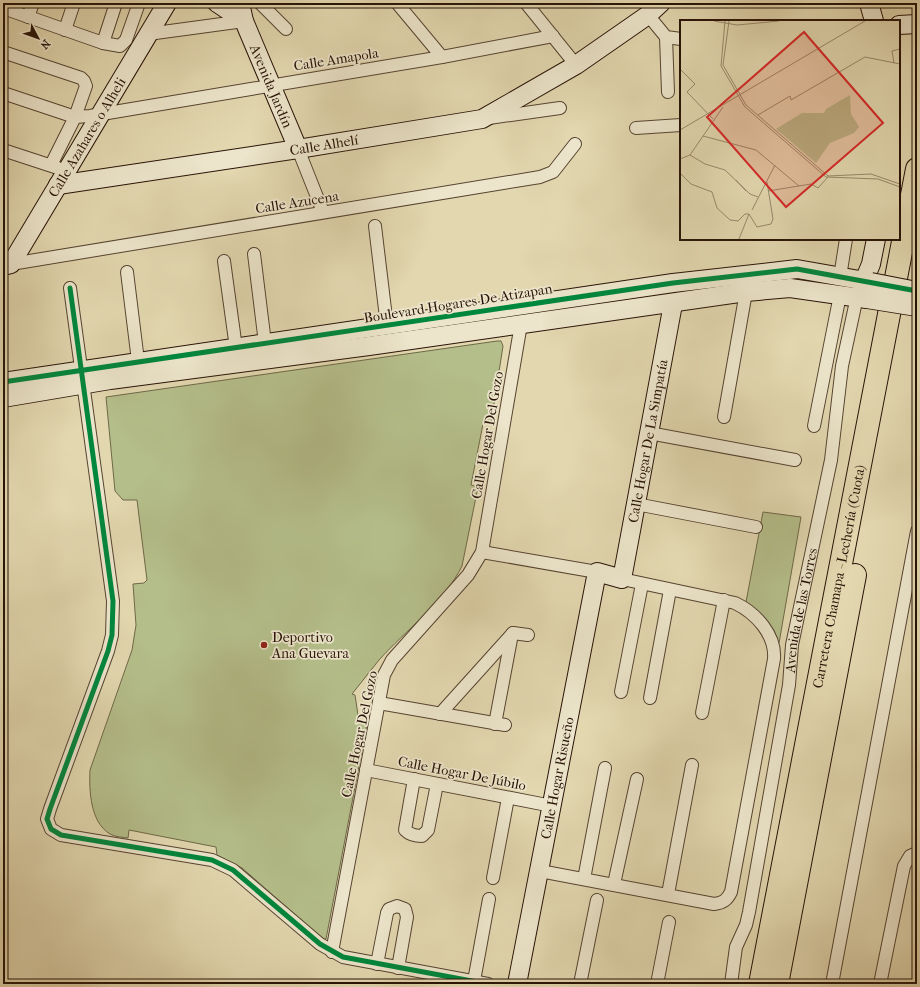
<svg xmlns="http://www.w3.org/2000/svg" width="920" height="987" font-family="'IM FELL French Canon',serif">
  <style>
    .green { fill: #b4be8a; stroke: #6e6848 }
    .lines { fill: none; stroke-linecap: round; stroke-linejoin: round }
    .street-casing { stroke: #564431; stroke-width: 14 }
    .secondary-casing { stroke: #281307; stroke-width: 20 }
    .highway-casing { stroke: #281307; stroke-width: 24 }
    .street { stroke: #ece5cb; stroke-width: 12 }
    .secondary { stroke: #ece5cb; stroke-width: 18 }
    .highway { stroke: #e2d7af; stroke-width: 22 }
    .secondary-bridge-casing { stroke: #281307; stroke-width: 20; stroke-linecap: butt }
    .secondary-bridge { stroke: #ece5cb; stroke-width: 18 }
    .cycleway-casing { stroke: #ece5cb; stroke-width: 8 }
    .cycleway { stroke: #00873e; stroke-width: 5 }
    .poi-dot { fill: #8f2418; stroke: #ece5cb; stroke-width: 1.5 }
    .labels { text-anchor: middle; stroke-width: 3.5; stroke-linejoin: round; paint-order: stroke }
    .street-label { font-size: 14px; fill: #281307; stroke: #ece5cb }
    .poi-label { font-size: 14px; fill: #281307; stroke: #ece5cb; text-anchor: start }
    .inset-road { fill: none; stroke: #98896c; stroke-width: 1 }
    .view { fill: #d62828; fill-opacity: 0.15; stroke: #d62828; stroke-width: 2 }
    .inset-edge { fill: none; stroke: #281307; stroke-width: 2 }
  </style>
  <rect width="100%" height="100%" fill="#e2d7af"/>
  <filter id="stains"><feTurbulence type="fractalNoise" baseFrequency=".005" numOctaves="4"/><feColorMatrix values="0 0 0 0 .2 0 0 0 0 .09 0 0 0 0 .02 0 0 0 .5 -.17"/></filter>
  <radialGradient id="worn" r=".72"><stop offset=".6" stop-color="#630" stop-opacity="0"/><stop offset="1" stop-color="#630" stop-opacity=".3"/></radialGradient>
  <!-- green -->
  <g class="green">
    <path d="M497,341H501L503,346L491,423L483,424L471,485L478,487L462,566C445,601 405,631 379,660C370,671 361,683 352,694L355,695L359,722L367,724L326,939H323L242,868L217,855L216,847L129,830L128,838C122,837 115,837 110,834C90,822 89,790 90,770L132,650L136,625L133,584L144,583L147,580L137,500H123L115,491L106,397Z"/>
    <path d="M763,512L801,517L779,643L746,602Z"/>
  </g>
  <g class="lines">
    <!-- street casing -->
    <g class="street-casing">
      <g id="street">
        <path d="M260,3L286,29"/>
        <path d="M397,3L442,57"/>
        <path d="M526,3L576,65"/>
        <path d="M3,8L103,43L120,46L126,40L139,3"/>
        <path d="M648,15L666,37L681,39"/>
        <path d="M28,17L33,3"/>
        <path d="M65,30L74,3"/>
        <path d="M148,34L244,21"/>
        <path d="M666,37L668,92"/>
        <path d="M103,43L116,3"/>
        <path d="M3,52L81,78L84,81L86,86L75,117L51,165"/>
        <path d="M3,93L75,117L90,116L442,57L553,36"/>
        <path d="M489,118L560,108"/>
        <path d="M636,128L681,125"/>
        <path d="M298,149L323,212"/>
        <path d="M3,150L58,168"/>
        <path d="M375,226L387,326"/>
        <path d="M254,254L265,343"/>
        <path d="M224,261L236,348"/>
        <path d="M11,264L540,177L553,172L575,144"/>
        <path d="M127,272L138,361"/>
        <path d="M840,277L846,239"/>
        <path d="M70,288L113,601L112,635L108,651L50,809L47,819L51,829L61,835L212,860L233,870L320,944L343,957L488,984"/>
        <path d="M724,417L746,292"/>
        <path d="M814,426L840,295"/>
        <path d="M649,433L795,460"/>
        <path d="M636,504L756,527"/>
        <path d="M482,552L597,572"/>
        <path d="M513,633L528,635"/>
        <path d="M621,692L642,584"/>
        <path d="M650,698L670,590"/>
        <path d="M379,703L505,725"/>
        <path d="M702,713L724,600"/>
        <path d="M440,714L513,633"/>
        <path d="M495,724L512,634"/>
        <path d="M366,770L552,806"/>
        <path d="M414,779L405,830C410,835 415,836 422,836L428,830L437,784"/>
        <path d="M540,871L714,904C723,903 727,900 731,892L774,659C776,635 756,613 735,603L622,579"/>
        <path d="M493,878L508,798"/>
        <path d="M584,879L605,768"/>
        <path d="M614,884L637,779"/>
        <path d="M668,894L692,765"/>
        <path d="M332,952L384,675L392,660L468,575L482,552L521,324"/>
        <path d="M377,964L387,913L389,909L397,906L405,909L407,917L398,968"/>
        <path d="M474,981L489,899"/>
        <path d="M580,984L597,900"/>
        <path d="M657,984L669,922"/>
        <path id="s1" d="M731,984L736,947L746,925L749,912L789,685L792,645L831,460L842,366L858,292"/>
        <path d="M832,984L917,531"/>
        <path d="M880,984L904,866L910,856L917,853"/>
      </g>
    </g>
    <!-- secondary casing -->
    <g class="secondary-casing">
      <g id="secondary">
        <path d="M217,3L244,21"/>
        <path id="s2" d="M240,3L244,21L298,149"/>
        <path d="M869,3L874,21"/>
        <path d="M899,25L917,24"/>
        <path id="s3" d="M58,185L298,149L482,119L576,65L648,15L661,3"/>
        <path id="s4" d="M3,266L11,264L167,3"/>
        <path d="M864,281L871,264L876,239"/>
        <path d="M3,382L673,283L797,269L871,282"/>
        <path d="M3,398L110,380L369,346L746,292L790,288L867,299"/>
        <path id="s5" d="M517,984L597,572L622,579L673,304"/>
      </g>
    </g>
    <!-- highway casing -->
    <g class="highway-casing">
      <g id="highway">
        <path id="s6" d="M760,984L917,169"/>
        <path d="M777,984L855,575"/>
      </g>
    </g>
    <!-- street -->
    <use href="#street" class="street"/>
    <!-- secondary -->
    <use href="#secondary" class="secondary"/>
    <!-- highway -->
    <use href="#highway" class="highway"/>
    <!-- secondary-bridge casing -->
    <g class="secondary-bridge-casing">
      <g id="secondary-bridge">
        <path d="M871,282L917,291"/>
        <path d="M867,299L917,307"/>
      </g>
    </g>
    <!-- secondary-bridge -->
    <use href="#secondary-bridge" class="secondary-bridge"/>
    <!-- cycleway casing -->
    <g class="cycleway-casing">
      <g id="cycleway">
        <path d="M70,288L113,601L112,635L108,651L50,809L47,819L51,829L61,835L212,860L233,870L320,944L343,957L488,984"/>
        <path d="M3,382L673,283L797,269L917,291"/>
      </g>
    </g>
    <!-- cycleway -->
    <use href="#cycleway" class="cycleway"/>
  </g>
  <!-- markers -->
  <circle class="poi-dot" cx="264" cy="645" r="4"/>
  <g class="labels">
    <!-- street labels -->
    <g class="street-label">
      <text transform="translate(336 59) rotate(-9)" y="5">Calle Amapola</text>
      <text dy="5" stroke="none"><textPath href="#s2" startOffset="89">Avenida Jardín</textPath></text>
      <text dy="5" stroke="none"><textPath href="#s4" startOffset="156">Calle Azahares o Alheli</textPath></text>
      <text dy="5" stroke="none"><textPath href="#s3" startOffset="269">Calle Alhelí</textPath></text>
      <text transform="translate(297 202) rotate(-9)" y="5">Calle Azucena</text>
      <text transform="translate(458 303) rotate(-9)" y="5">Boulevard Hogares De Atizapan</text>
      <text transform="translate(487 435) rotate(-80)" y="5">Calle Hogar Del Gozo</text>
      <text dy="5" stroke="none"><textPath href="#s5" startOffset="586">Calle Hogar De La Simpatía</textPath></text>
      <text dy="5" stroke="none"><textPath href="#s6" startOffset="415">Carretera Chamapa - Lechería (Cuota)</textPath></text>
      <text dy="5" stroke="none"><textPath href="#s1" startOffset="381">Avenida de las Torres</textPath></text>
      <text transform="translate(359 734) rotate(-78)" y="5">Calle Hogar Del Gozo</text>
      <text transform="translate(462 773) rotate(11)" y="5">Calle Hogar De Júbilo</text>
      <text dy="5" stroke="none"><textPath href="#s5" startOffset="210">Calle Hogar Risueño</textPath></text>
    </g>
    <!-- poi labels -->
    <g class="poi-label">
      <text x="272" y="642">Deportivo<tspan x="272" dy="16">Ana Guevara</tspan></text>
    </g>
  </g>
  <!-- overview -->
  <g transform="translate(680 20)">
    <rect width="220" height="220" fill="#e2d7af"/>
    <path d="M170,75L171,94L179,107L174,113L150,123L136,143L96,109L122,93H144L146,89Z" fill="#b4be8a"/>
    <path class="inset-road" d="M34,1L57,5L99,1M45,1L41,46L65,87L146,157L198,159L220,167M49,1L43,45L66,85L148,156L191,154L220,164M214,43L212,31L220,29M0,49L15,64L7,72L33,99M78,95L110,76L111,80L185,37L220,44M0,110L185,1M23,116L76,130L119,166M10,135L25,144L45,150L70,174L78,177M0,139L10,135L43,87M0,153L11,164L32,172L37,188L50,200L58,201L65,194H69M56,160L66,171M88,171L131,164L138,168L148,157M72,190L95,145M69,194L77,207L91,204L93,199L87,162M59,219L69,194"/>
    <path class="view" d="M124,12L203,103L106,187L27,97Z"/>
    <rect width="220" height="220" class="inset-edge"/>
  </g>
  <!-- margin -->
  <rect width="920" height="987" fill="none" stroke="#e2d7af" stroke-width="16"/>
  <rect x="4" y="4" width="912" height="979" fill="none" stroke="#281307" stroke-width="2"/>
  <rect x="8" y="8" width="904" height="971" fill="none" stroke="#281307"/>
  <!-- north arrow -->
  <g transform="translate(38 38) rotate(131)" stroke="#ece5cb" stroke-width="3" paint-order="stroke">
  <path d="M0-3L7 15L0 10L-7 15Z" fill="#281307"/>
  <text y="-6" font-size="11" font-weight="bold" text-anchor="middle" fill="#281307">N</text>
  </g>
  <rect width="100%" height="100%" filter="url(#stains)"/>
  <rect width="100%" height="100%" fill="url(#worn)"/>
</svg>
